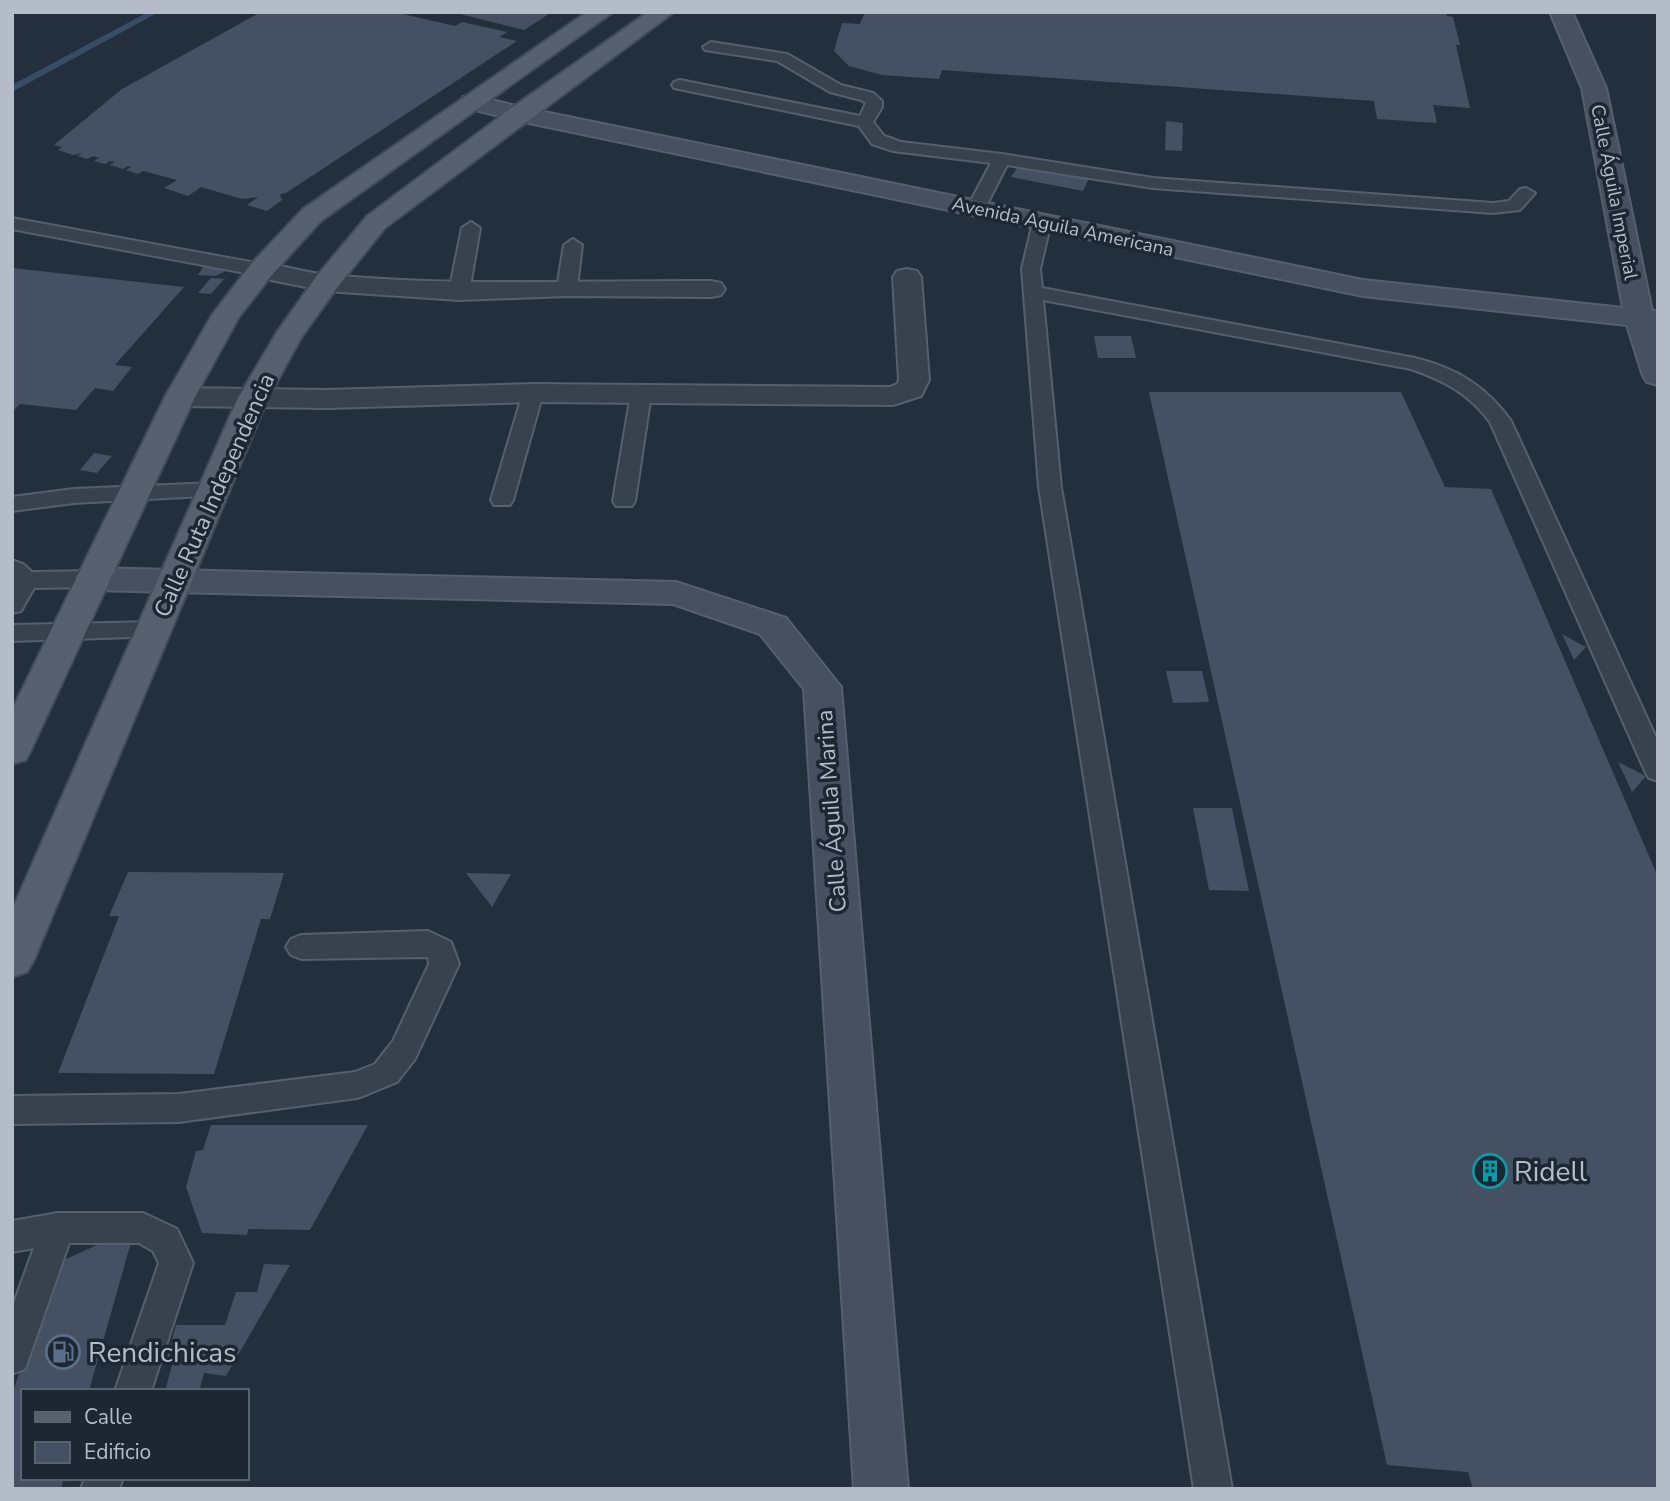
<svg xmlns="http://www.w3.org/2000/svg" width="1670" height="1501" font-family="'Nunito Sans',sans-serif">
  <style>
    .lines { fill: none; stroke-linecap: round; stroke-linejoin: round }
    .stream { fill: #394c67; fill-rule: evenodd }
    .building { fill: #455162 }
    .lane-casing { stroke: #565f6c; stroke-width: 4 }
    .street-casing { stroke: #565f6c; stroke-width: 4 }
    .secondary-casing { stroke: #565f6c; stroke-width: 4 }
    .primary-casing { stroke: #414a57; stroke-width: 4 }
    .lane { fill: #38414e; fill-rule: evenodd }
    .street { fill: #38414e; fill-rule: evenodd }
    .secondary { fill: #465061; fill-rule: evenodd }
    .primary { fill: #56606e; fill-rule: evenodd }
    .labels { text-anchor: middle; stroke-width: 7; stroke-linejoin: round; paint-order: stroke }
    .far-street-label { font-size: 19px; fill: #b4bcc9; stroke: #1d2633 }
    .street-label { font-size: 23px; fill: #b4bcc9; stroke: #1d2633 }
    .near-poi-label { font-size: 28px; fill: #b4bcc9; stroke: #1d2633; text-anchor: start }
  </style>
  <rect width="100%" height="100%" fill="#242f3e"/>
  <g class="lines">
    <!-- stream -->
    <path class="stream" d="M148,12H159L12,92V85Z"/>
  </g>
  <!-- building -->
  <g class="building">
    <path d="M261,12H394L455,26L462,22L507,32L499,37L517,41L286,193L280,194L282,200L267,211L247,205L258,197L242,199L201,187L188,196L164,188L177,180L143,171L138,174L126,170L131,167L128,166L123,169L110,165L115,162L110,161L105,164L94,161L99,158L93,156L88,159L77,156L82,153L73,155L58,150L62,147L54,145L122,89Z"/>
    <path d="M452,12H552L524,30Z"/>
    <path d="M865,12H1446L1447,16L1453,17L1460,45H1456L1470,108L1433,105L1437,123L1377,119L1374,101L942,70L939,79L882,75L849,66L834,51L842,23L860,24Z"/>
    <path d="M1166,121L1183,123L1182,151L1165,150Z"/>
    <path d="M1018,167L1046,172L1047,169L1090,176L1083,191L1011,177Z"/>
    <path d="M205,264L223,268L224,272L215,276L198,275Z"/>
    <path d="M12,268L184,287L115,365L132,367L113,391L95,388L76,410L20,404L12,412Z"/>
    <path d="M211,278L224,279L211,294L198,293Z"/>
    <path d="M1094,336H1131L1136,358H1098Z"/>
    <path d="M1149,392H1401L1445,487L1491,489L1658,877V1489H1473L1468,1472L1387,1465Z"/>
    <path d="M94,453L112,456L97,473L80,470Z"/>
    <path d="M1562,634L1586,647L1574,660Z"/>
    <path d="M1166,671H1202L1209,702L1173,703Z"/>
    <path d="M1618,762L1646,776L1632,792Z"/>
    <path d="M1193,808H1232L1249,891L1209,890Z"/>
    <path d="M128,872L284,873L270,919H261L214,1074L58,1073L119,916H109Z"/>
    <path d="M466,873L511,874L492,907Z"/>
    <path d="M211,1125H368L310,1230L248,1229L247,1235L202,1233L186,1187L196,1151L203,1150Z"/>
    <path d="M135,1228L89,1391H23V1478H64L61,1489H12V1394L57,1263Z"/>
    <path d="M264,1264L290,1265L226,1376L204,1373L199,1391H165L173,1362H166L176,1325H225L236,1292H257Z"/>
  </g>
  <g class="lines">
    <!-- lane casing -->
    <g class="lane-casing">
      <g id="lane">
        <path d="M711,42L787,54L841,85L873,93L882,101V107L873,122L884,136L901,142L1002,154L1153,178L1493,203L1509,201L1520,189L1526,188L1535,193L1520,210L1493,213L1153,188L1007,165L985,208L976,213L967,208L991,163L893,151L872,144L859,126L674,88L672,85L674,82L680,80L860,116L866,103L861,100L830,92L777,61L705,50L703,47Z"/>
        <path d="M1042,217L1051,222L1040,269L1042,288L1415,358C1456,368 1486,386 1511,421L1658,742V781L1649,778L1645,771L1490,422C1468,393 1445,381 1411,369L1043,300L1061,487L1232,1489H1194L1039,487L1022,269L1033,222Z"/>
        <path d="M12,218L261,264L270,270L261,276L12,229Z"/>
        <path d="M471,222L480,228L469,292L459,298L449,292L462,228Z"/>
        <path d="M573,239L582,245L577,288L567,294L557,288L564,245Z"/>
        <path d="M533,387L540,389L543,393L513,500L510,505H494L491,500L523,393L526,389Z"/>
        <path d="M641,388L648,390L651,394L635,501L632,506H616L613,501L631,394L634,390Z"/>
        <path d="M214,483L222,485L225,490L222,495L74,503L12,511V497L74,489Z"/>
        <path d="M15,561L23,564L32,572L92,571L100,574L104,579L100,584L92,587L34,588L21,611L12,613V562Z"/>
        <path d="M153,622L162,624L165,630L162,636L12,641V625Z"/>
        <path d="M428,931L451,942L459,964L415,1059L397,1082L368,1094L357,1098L179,1122L12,1124V1096L179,1094L355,1072L375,1064L393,1041L429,964L428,957L301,959L291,955L286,947L291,939L301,935Z"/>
        <path d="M58,1213H143L177,1229L193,1263L151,1391H115L159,1263L153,1251L139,1243H69L25,1369L12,1374V1308L34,1248L12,1252V1221Z"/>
        <path d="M85,1478H123L119,1489H81Z"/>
      </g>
    </g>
    <!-- street casing -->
    <g class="street-casing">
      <g id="street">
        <path d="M261,262C283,266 306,273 329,275C456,287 584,280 711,281L721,283L725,289L721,295L711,297L567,296L459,300L326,291L251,276L247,270L251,264Z"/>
        <path d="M907,269L917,271L921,277L929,380L921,396L893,405L533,402L327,408L180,406L169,404L165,397L169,390L180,388L327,390L533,384L890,387L897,384L899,380L893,277L897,271Z"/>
      </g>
    </g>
    <!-- secondary casing -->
    <g class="secondary-casing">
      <g id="secondary">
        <path d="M1550,12H1572L1606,88L1652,311H1658V385L1647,382L1643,376L1627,325L1363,296L519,121L463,107L460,102L463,97L472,95L520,107L1363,280L1623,308L1582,88Z"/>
        <path d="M92,568L676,582L786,618L841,687L908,1489H854L804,689L760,634L673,604L92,590L80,587L75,579L80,571Z"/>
      </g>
    </g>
    <!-- primary casing -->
    <g class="primary-casing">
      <g id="primary">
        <path d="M587,12H613L321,221L271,276L239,317L195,397L31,750L26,760L12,764V710L165,397L212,315L251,264L303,209Z"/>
        <path d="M648,12H674L385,228L336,289L301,338L268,398L34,960L27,972L12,977V910L238,398L277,332L316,277L367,216L510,109Z"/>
      </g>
    </g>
    <!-- lane -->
    <use href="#lane" class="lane"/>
    <!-- street -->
    <use href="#street" class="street"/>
    <!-- secondary -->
    <use href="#secondary" class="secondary"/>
    <!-- primary -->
    <use href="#primary" class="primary"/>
  </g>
  <!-- icons -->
  <defs>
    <g id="building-ring" transform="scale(1.75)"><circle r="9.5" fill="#1d2633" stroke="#0f9aa8" stroke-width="1.5"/><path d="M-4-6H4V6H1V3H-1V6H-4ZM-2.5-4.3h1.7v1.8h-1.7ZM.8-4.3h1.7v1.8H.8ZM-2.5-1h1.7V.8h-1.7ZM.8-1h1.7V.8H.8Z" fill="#0f9aa8"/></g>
    <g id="fuel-ring" transform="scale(1.75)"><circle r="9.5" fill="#1d2633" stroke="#5c6f8a" stroke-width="1.5"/><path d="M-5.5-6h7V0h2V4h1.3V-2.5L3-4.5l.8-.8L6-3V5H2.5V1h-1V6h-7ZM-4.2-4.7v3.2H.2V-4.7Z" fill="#5c6f8a"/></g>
  </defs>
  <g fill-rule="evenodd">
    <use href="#building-ring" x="1490" y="1171"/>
    <use href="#fuel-ring" x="63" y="1352"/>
  </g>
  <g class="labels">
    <!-- far-street labels -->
    <g class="far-street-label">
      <text transform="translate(1615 192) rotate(79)" y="7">Calle Águila Imperial</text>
      <text transform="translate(1063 226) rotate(12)" y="7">Avenida Aguila Americana</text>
    </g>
    <!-- street labels -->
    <g class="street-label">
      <text transform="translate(214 495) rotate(-66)" y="8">Calle Ruta Independencia</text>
      <text transform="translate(831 811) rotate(-94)" y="8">Calle Águila Marina</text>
    </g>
    <!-- near-poi labels -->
    <g class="near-poi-label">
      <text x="1514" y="1181">Ridell</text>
      <text x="88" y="1362">Rendichicas</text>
    </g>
  </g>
  <!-- border -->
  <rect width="1670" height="1501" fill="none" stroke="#b4bcc9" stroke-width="28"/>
  <!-- legend -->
  <rect x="21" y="1389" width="228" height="91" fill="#1d2633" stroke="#59626f" stroke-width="2"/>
  <rect x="35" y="1412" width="35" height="10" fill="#56606e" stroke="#59626f" stroke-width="2"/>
  <text x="84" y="1424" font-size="21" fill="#b4bcc9">Calle</text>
  <rect x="35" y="1442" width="35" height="21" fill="#455162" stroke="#59626f" stroke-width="2"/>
  <text x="84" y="1459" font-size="21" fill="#b4bcc9">Edificio</text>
</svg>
